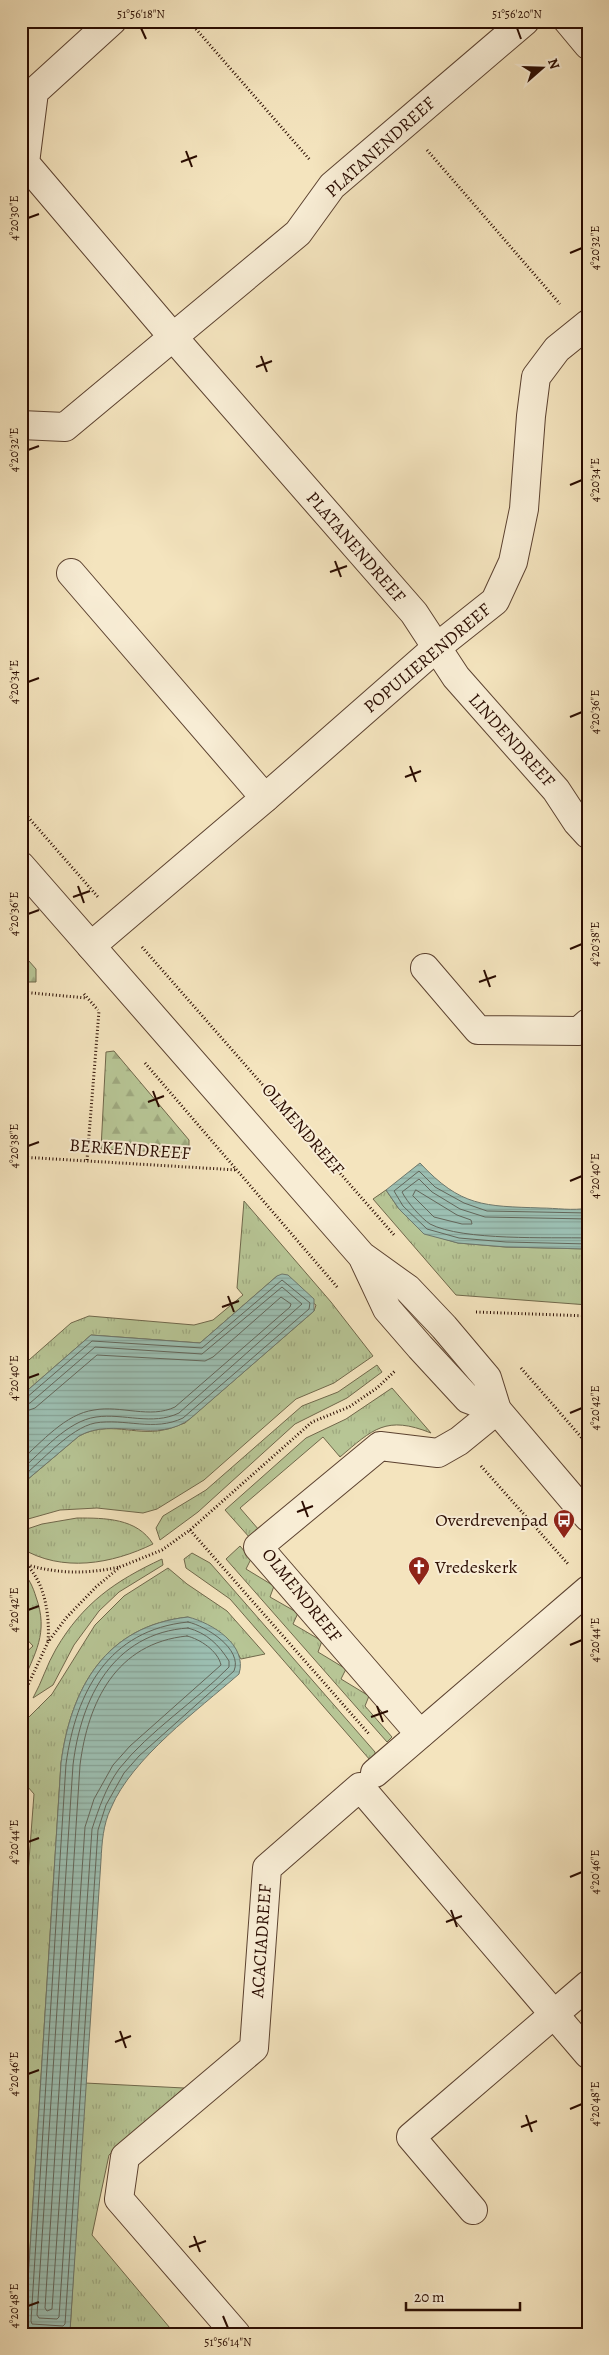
<svg xmlns="http://www.w3.org/2000/svg" width="609" height="2355" font-family="Alegreya,serif">
  <style>
    .grass { fill: url(#grass-tufts); stroke: #70684b }
    .forest { fill: url(#forest-firs); stroke: #70684b }
    .water { fill: url(#water-rules); stroke: #6e776b }
    .lines { fill: none; stroke-linecap: round; stroke-linejoin: round }
    .shore { stroke: #63665a; stroke-width: 1 }
    .pedestrian-casing { stroke: #5c4230; stroke-width: 30 }
    .minor-casing { stroke: #5c4230; stroke-width: 30 }
    .tertiary-casing { stroke: #5c4230; stroke-width: 30 }
    .path { stroke: #2a0c01; stroke-width: 3; stroke-dasharray: 1 2.5; stroke-linecap: butt }
    .pedestrian { stroke: #f8edd5; stroke-width: 28 }
    .minor { stroke: #f8edd5; stroke-width: 28 }
    .tertiary { stroke: #f8edd5; stroke-width: 28 }
    .ticks { fill: none; stroke: #2a0c01; stroke-width: 2 }
    .labels { text-anchor: middle; stroke-width: 4; stroke-linejoin: round; paint-order: stroke }
    .street-label { font-size: 18px; fill: #2a0c01; stroke: #f8edd5 }
    .poi-label { font-size: 18px; fill: #2a0c01; stroke: #f8edd5; text-anchor: end }
    .neatline { fill: none; stroke: #2a0c01; stroke-width: 2 }
    .ticks-label { font-size: 12px; text-anchor: middle; fill: #2a0c01 }
  </style>
  <defs>
    <pattern id="grass-tufts" width="24" height="20" patternUnits="userSpaceOnUse" patternTransform="scale(1.25)"><rect width="24" height="20" fill="#b7c595"/><path d="M3 7l-1-3M5 7V3M7 7l1-3M15 17l-1-3M17 17v-4M19 17l1-3" fill="none" stroke="#9ea87f"/></pattern>
    <pattern id="forest-firs" width="22" height="20" patternUnits="userSpaceOnUse" patternTransform="scale(1.25)"><rect width="22" height="20" fill="#b7c595"/><path d="M5 1l3.5 6h-7zM16 11l3.5 6h-7z" fill="#9ea87f"/></pattern>
    <pattern id="water-rules" width="6" height="5" patternUnits="userSpaceOnUse" patternTransform="scale(1.25)"><rect width="6" height="5" fill="#9cbfb2"/><path d="M0 2.5h6" fill="none" stroke="#87a397"/></pattern>
  </defs>
  <rect width="100%" height="100%" fill="#f4e4be"/>
  <filter id="stains"><feTurbulence type="fractalNoise" baseFrequency=".004" numOctaves="4"/><feColorMatrix values="0 0 0 0 .2 0 0 0 0 .09 0 0 0 0 .02 0 0 0 .5 -.17"/></filter>
  <radialGradient id="worn" r=".72"><stop offset=".6" stop-color="#630" stop-opacity="0"/><stop offset="1" stop-color="#630" stop-opacity=".3"/></radialGradient>
  <!-- grass -->
  <g class="grass">
    <path d="M386,1190L399,1209L424,1233L458,1243L506,1247L588,1249V1305L456,1295L373,1199Z"/>
    <path d="M244,1201L331,1302L373,1356L334,1383L296,1399L204,1480L157,1509L143,1513L97,1508L60,1510L21,1521V1485L79,1436C109,1420 134,1436 163,1430C171,1429 178,1425 185,1423L314,1311L316,1305L277,1276L200,1343L91,1335L21,1396V1367L71,1323L89,1316L194,1325L213,1320L243,1295L237,1288Z"/>
    <path d="M377,1365L382,1372L347,1398L295,1424L198,1512L160,1540L156,1528L163,1516L206,1490L302,1406L338,1392Z"/>
    <path d="M392,1388L431,1433C386,1415 373,1429 340,1457L323,1437L240,1508L259,1530L250,1538L225,1510L306,1438L346,1419Z"/>
    <path d="M77,1518C105,1518 137,1518 153,1544C112,1564 62,1573 21,1548V1531L42,1524Z"/>
    <path d="M240,1546L251,1559L246,1569L274,1586L270,1597L298,1613L293,1624L322,1641L318,1652L346,1669L341,1679L369,1696L365,1706L392,1737L387,1742L226,1559Z"/>
    <path d="M192,1553L210,1563L218,1572L375,1752V1755L370,1760L230,1599L186,1568L184,1559Z"/>
    <path d="M162,1559L163,1565L119,1592L99,1611L74,1645L53,1685L33,1698C42,1682 47,1664 56,1649C83,1603 115,1581 162,1559Z"/>
    <path d="M168,1568L187,1584L227,1611L265,1654L241,1659L233,1646L188,1617C106,1626 71,1687 61,1763L25,2328L70,2331L85,2083L184,2088L109,2155L92,2235L175,2334H21V1966L34,1794L21,1779V1725L52,1694L95,1625L124,1596Z"/>
    <path d="M21,1570C29,1578 33,1587 36,1597C49,1633 35,1653 21,1686V1657L33,1646L21,1633Z"/>
  </g>
  <!-- forest -->
  <g class="forest">
    <path d="M21,952L36,969V982H21Z"/>
    <path d="M114,1051L189,1140V1153L101,1149L106,1052Z"/>
  </g>
  <!-- water -->
  <g class="water">
    <path d="M420,1163C461,1207 484,1206 541,1208C556,1208 573,1211 588,1208V1249L506,1247L458,1243L424,1234L399,1209L386,1190Z"/>
    <path d="M282,1274L288,1275L314,1299V1311L191,1418C158,1445 114,1416 79,1436L21,1485V1396L91,1335L200,1343L277,1276Z"/>
    <path d="M188,1617C212,1623 248,1645 239,1674C198,1710 132,1758 111,1808C103,1825 102,1842 101,1860L70,2331L25,2328L61,1763C71,1687 106,1626 188,1617Z"/>
  </g>
  <g class="lines">
    <!-- shore -->
    <g class="shore">
      <path d="M416,1190L457,1215L471,1220L472,1224H462L434,1217L413,1196Z"/>
      <path d="M588,1213L487,1211L464,1203L435,1187L419,1171L394,1191L403,1206L427,1229L459,1238L506,1242L588,1244"/>
      <path d="M588,1219L485,1217L460,1209L432,1192L419,1179L402,1192C407,1202 421,1218 430,1224C463,1241 549,1237 588,1238"/>
      <path d="M21,1399L26,1398L92,1341L202,1348L282,1280L310,1303L309,1309L183,1418C154,1432 125,1418 95,1423C70,1428 41,1462 21,1478"/>
      <path d="M21,1405L30,1403L95,1347L202,1354L282,1287L302,1304L179,1413C152,1426 124,1413 96,1417C67,1421 42,1452 21,1470"/>
      <path d="M21,1413L35,1408L97,1355L205,1361L213,1357L281,1297L291,1304L290,1307L175,1407C150,1419 121,1405 94,1410C65,1414 42,1442 21,1460"/>
      <path d="M188,1622C206,1626 243,1649 234,1671L139,1756L124,1773L106,1805L98,1830L65,2324L63,2326L32,2324L31,2321L66,1764C76,1692 108,1630 188,1622Z"/>
      <path d="M188,1628C207,1633 219,1645 229,1661V1667C195,1702 150,1730 119,1769C106,1787 99,1808 92,1829L59,2317L57,2319L39,2318L37,2315L73,1765C81,1698 113,1633 188,1628Z"/>
      <path d="M187,1636C200,1639 218,1651 221,1665L130,1746L113,1765L94,1799L85,1827L52,2309L47,2311L45,2308L80,1765C88,1702 116,1643 187,1636Z"/>
    </g>
    <!-- pedestrian casing -->
    <g class="pedestrian-casing">
      <path id="pedestrian" d="M173,337L298,233L332,186L525,21"/>
    </g>
    <!-- minor casing -->
    <g class="minor-casing">
      <g id="minor">
        <path d="M112,21L34,92L25,163L173,337L414,613L456,677L556,790L577,822L588,834"/>
        <path d="M568,21L588,45"/>
        <path d="M21,425L65,427L173,337"/>
        <path d="M71,573L265,798"/>
        <path d="M91,946L265,798L437,647L495,601L513,562L524,509L531,416L536,377L557,349L588,324"/>
        <path d="M425,968L478,1030L579,1031L588,1023"/>
        <path d="M420,1734L258,1547L380,1446L438,1453L459,1441L497,1410"/>
        <path d="M375,1773L588,1590"/>
        <path d="M473,2210L411,2137L588,1985"/>
        <path d="M236,2334L119,2199L125,2157L254,2048L267,1868L360,1787L588,2054"/>
      </g>
    </g>
    <!-- tertiary casing -->
    <g class="tertiary-casing">
      <g id="tertiary">
        <path d="M21,866L362,1256L408,1289L444,1327L487,1378L497,1410L588,1517"/>
        <path d="M364,1260L387,1309L420,1347L468,1399L497,1410"/>
      </g>
    </g>
    <!-- path -->
    <g class="path">
      <path d="M189,21L310,160"/>
      <path d="M427,150L560,304"/>
      <path d="M21,809L98,897"/>
      <path d="M142,947L395,1236"/>
      <path d="M21,992L87,998"/>
      <path d="M84,994L98,1010"/>
      <path d="M145,1063L338,1288"/>
      <path d="M21,1157L237,1170"/>
      <path d="M87,1160L99,1011"/>
      <path d="M476,1312L588,1316"/>
      <path d="M521,1368L588,1445"/>
      <path d="M481,1466L568,1564"/>
      <path d="M190,1530L369,1734"/>
      <path d="M21,1560C45,1578 50,1615 48,1642"/>
      <path d="M27,1565C61,1574 85,1574 120,1567"/>
      <path d="M21,1700L48,1642L66,1618L96,1587L120,1567L162,1550L190,1530L312,1422L349,1407L377,1388L395,1371"/>
    </g>
    <!-- pedestrian -->
    <use href="#pedestrian" class="pedestrian"/>
    <!-- minor -->
    <use href="#minor" class="minor"/>
    <!-- tertiary -->
    <use href="#tertiary" class="tertiary"/>
  </g>
  <!-- ticks -->
  <path class="ticks" d="M141,28L146,39M517,28L521,39M186,151L192,167M181,162L197,156M28,218L39,214M570,253L582,248M261,356L267,372M256,367L272,361M28,450L39,446M570,485L582,480M335,561L341,577M330,572L347,566M28,682L39,678M570,717L582,712M410,766L416,782M405,777L421,771M78,886L84,903M73,897L90,891M28,914L39,910M570,949L582,944M484,970L490,987M479,982L496,976M153,1091L159,1107M148,1102L164,1096M28,1146L39,1142M570,1181L582,1176M228,1296L234,1312M222,1307L239,1301M28,1378L39,1374M570,1413L582,1408M302,1501L308,1517M297,1512L313,1506M28,1610L39,1606M570,1645L582,1640M377,1706L383,1722M371,1717L388,1711M28,1842L39,1838M570,1877L582,1872M451,1910L457,1927M446,1922L462,1916M120,2031L126,2048M115,2042L131,2036M28,2074L39,2070M570,2109L582,2104M526,2115L532,2132M521,2127L537,2121M194,2236L200,2252M189,2247L206,2241M28,2306L39,2302M223,2316L228,2328"/>
  <!-- icons -->
  <defs>
    <g id="bus-pin" transform="scale(1.125)"><path d="M0 17L-7.5 6A9.5 9.5 0 1 1 7.5 6Z" fill="#8f2418" stroke="#f8edd5"/><path d="M-5-6H5V4H4V6H2V4H-2V6H-4V4H-5ZM-3.5-4V0h7V-4ZM-3.5 1.2v1.5H-2V1.2ZM2 1.2v1.5H3.5V1.2Z" fill="#fff"/></g>
    <g id="church-pin" transform="scale(1.125)"><path d="M0 17L-7.5 6A9.5 9.5 0 1 1 7.5 6Z" fill="#8f2418" stroke="#f8edd5"/><path d="M-1.2-6h2.4v3.5h3.3v2.4h-3.3V6h-2.4V-.1h-3.3v-2.4h3.3Z" fill="#fff"/></g>
  </defs>
  <g fill-rule="evenodd">
    <use href="#bus-pin" x="564" y="1520"/>
    <use href="#church-pin" x="419" y="1567"/>
  </g>
  <g class="labels">
    <!-- street labels -->
    <g class="street-label">
      <text transform="translate(380 147) rotate(-42)" y="6">PLATANENDREEF</text>
      <text transform="translate(356 547) rotate(49)" y="6">PLATANENDREEF</text>
      <text transform="translate(427 658) rotate(-40)" y="6">POPULIERENDREEF</text>
      <text transform="translate(512 740) rotate(48)" y="6">LINDENDREEF</text>
      <text transform="translate(303 1129) rotate(49)" y="6">OLMENDREEF</text>
      <text transform="translate(130 1149) rotate(4)" y="6">BERKENDREEF</text>
      <text transform="translate(302 1595) rotate(51)" y="6">OLMENDREEF</text>
      <text transform="translate(261 1941) rotate(-86)" y="6">ACACIADREEF</text>
    </g>
    <!-- poi labels -->
    <g class="poi-label">
      <text x="548" y="1526">Overdrevenpad</text>
      <text x="435" y="1573" text-anchor="start">Vredeskerk</text>
    </g>
  </g>
  <!-- margin -->
  <rect width="609" height="2355" fill="none" stroke="#f4e4be" stroke-width="55"/>
  <!-- north arrow -->
  <g transform="translate(542 68) rotate(70)" stroke="#f8edd5" stroke-width="4" paint-order="stroke">
  <path d="M0-4L9 19L0 12L-9 19Z" fill="#2a0c01"/>
  <text y="-8" font-size="14" font-weight="bold" text-anchor="middle" fill="#2a0c01">N</text>
  </g>
  <!-- scale -->
  <path d="M406 2302v8h114v-8" fill="none" stroke="#2a0c01" stroke-width="2.5"/>
  <text x="414" y="2302" font-size="15" fill="#2a0c01" stroke="#f8edd5" stroke-width="4" paint-order="stroke">20 m</text>
  <rect x="28" y="28" width="554" height="2300" class="neatline"/>
  <g class="ticks-label">
    <text x="141" y="18">51°56'18"N</text>
    <text x="517" y="18">51°56'20"N</text>
    <text transform="translate(14 218) rotate(-90)" y="4">4°20'30"E</text>
    <text transform="translate(595 248) rotate(-90)" y="4">4°20'32"E</text>
    <text transform="translate(14 450) rotate(-90)" y="4">4°20'32"E</text>
    <text transform="translate(595 480) rotate(-90)" y="4">4°20'34"E</text>
    <text transform="translate(14 682) rotate(-90)" y="4">4°20'34"E</text>
    <text transform="translate(595 712) rotate(-90)" y="4">4°20'36"E</text>
    <text transform="translate(14 914) rotate(-90)" y="4">4°20'36"E</text>
    <text transform="translate(595 944) rotate(-90)" y="4">4°20'38"E</text>
    <text transform="translate(14 1146) rotate(-90)" y="4">4°20'38"E</text>
    <text transform="translate(595 1176) rotate(-90)" y="4">4°20'40"E</text>
    <text transform="translate(14 1378) rotate(-90)" y="4">4°20'40"E</text>
    <text transform="translate(595 1408) rotate(-90)" y="4">4°20'42"E</text>
    <text transform="translate(14 1610) rotate(-90)" y="4">4°20'42"E</text>
    <text transform="translate(595 1640) rotate(-90)" y="4">4°20'44"E</text>
    <text transform="translate(14 1842) rotate(-90)" y="4">4°20'44"E</text>
    <text transform="translate(595 1872) rotate(-90)" y="4">4°20'46"E</text>
    <text transform="translate(14 2074) rotate(-90)" y="4">4°20'46"E</text>
    <text transform="translate(595 2104) rotate(-90)" y="4">4°20'48"E</text>
    <text transform="translate(14 2306) rotate(-90)" y="4">4°20'48"E</text>
    <text x="228" y="2346">51°56'14"N</text>
  </g>
  <rect width="100%" height="100%" filter="url(#stains)"/>
  <rect width="100%" height="100%" fill="url(#worn)"/>
</svg>
